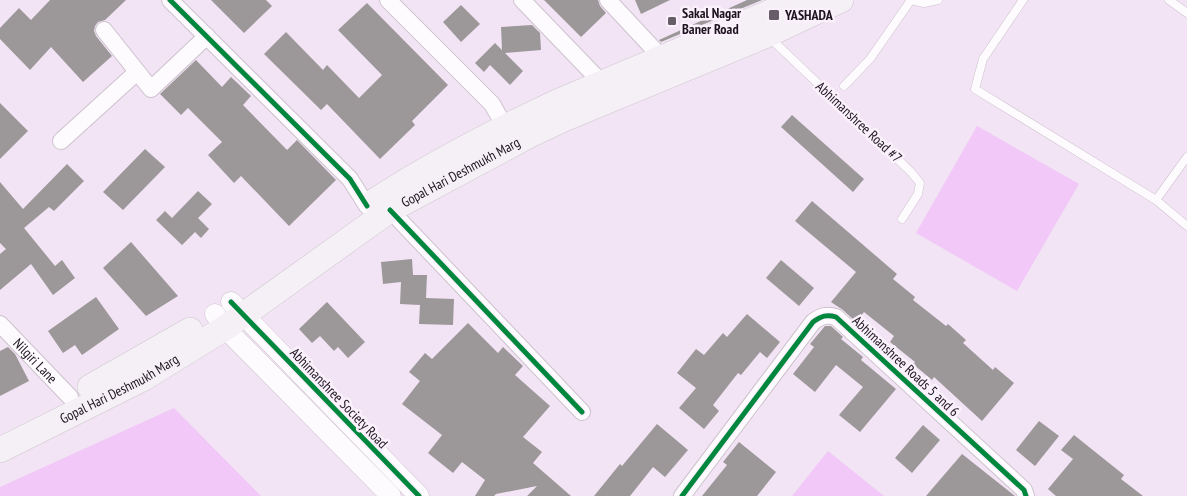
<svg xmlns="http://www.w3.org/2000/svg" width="1187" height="496" font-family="'PT Sans Narrow',sans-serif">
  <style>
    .green { fill: #f1c8f7 }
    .building { fill: #9c9799 }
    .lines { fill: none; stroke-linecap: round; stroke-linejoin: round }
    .service-casing { stroke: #cdc2ce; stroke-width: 9 }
    .minor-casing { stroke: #cdc2ce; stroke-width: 18 }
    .tertiary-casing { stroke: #cdc2ce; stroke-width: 21 }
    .primary-casing { stroke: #cdc6ce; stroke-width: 26 }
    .service { stroke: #fdfbfd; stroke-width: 8 }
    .minor { stroke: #fdfbfd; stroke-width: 16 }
    .tertiary { stroke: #fdfbfd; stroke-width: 20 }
    .primary { stroke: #f5eff6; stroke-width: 25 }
    .cycleway-casing { stroke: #fbf1fc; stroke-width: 8 }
    .cycleway { stroke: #00873e; stroke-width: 5 }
    .poi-dot { fill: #675d69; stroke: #fbf1fc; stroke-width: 2 }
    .labels { text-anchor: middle; stroke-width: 5; stroke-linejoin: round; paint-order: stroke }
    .poi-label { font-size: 14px; font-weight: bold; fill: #1c141e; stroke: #fbf1fc; text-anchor: start }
    .street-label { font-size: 14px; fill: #1c141e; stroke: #fbf1fc }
  </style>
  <rect width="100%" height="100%" fill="#f2e4f4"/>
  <!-- green -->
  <g class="green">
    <path d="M977,126L1079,184L1017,291L916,233Z"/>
    <path d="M174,408L261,496H0V487Z"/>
    <path d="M828,451L884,496H792Z"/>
  </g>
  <!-- building -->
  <g class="building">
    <path d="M50,0H126L105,20L98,22L95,26L94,31L96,36L112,56L83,82L51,47L30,70L0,39V28L19,8L31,20Z"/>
    <path d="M211,0H266L272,6L244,33Z"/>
    <path d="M544,0H598L600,6L606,13L581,37Z"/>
    <path d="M635,0H670L641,14Z"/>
    <path d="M747,0H762L661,42L659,40Z"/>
    <path d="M367,3L448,85L412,121L415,125L380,159L327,104L321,110L264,54L286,32L323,70L327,65L359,98L382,75L338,30Z"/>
    <path d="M461,5L480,24L461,42L443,22Z"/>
    <path d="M532,25L540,33L541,50L505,53L523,71L510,85L490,65L484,72L475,63L495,43L502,50L501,27Z"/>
    <path d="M196,60L222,87L231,77L251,96L243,105L287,150L297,140L336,180L289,226L241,176L234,183L208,155L222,142L188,108L181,115L160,94Z"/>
    <path d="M0,103L28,131L0,159Z"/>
    <path d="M792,115L864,179L853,192L781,127Z"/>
    <path d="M145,149L165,167L123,210L103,192Z"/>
    <path d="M67,164L84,181L54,211L49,207L24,228L55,266L62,260L75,278L53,295L31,264L0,290V254L6,249L0,243V182L23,209Z"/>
    <path d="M198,191L212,204L198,218L209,229L201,238L195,232L182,245L156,220L165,211L172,218Z"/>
    <path d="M812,201L897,274L893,279L915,297L913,300L946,326L948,324L966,340L963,343L993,370L995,367L1014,383L982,421L934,377L932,380L913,364L915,362L890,342L894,336L864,312L856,322L843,310L831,302L856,272L795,221Z"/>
    <path d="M131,242L178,296L146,316L103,268Z"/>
    <path d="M412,259L413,275H427L426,298L454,299L453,325L419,324L420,305L400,304L401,282L383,284L381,262Z"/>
    <path d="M781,260L814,288L799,306L766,278Z"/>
    <path d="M96,297L119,329L82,355L75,345L63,353L48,331Z"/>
    <path d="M327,302L365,342L348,358L338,347L334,351L320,336L312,343L299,329Z"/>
    <path d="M747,314L780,342L767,358L760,352L741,375L738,373L713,405L719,411L704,429L679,408L696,388L677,373L696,349L704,355L723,333L727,337Z"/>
    <path d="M468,323L498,353L503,347L523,366L515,375L550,406L523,437L542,452L533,463L571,496H527L537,486L496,494L494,496H475L485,480L462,462L453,473L428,453L442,435L402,404L420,381L409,372L425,353L432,359Z"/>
    <path d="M825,326H831L843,337L841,339L863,357L861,360L896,389L860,432L839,415L863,387L836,365L815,392L793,374L814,347L810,344Z"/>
    <path d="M8,347L15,354L29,381L0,396V351Z"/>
    <path d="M1039,421L1059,436L1035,466L1016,450Z"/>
    <path d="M657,424L688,450L665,477L653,467L630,496H594L620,464L622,466Z"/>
    <path d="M923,425L940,440L912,473L895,458Z"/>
    <path d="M1074,435L1124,475L1121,479L1143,496H1056L1048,489L1073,459L1061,450Z"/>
    <path d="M739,442L776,472L757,496H702L727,465L723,462Z"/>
    <path d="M962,454L1015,496H926Z"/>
  </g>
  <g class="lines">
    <!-- service casing -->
    <g class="service-casing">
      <g id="service">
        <path d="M911,0L924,3L938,0"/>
        <path d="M1023,0L983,59L975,89L1156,200L1187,157"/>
        <path d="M1169,0L1187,13"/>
        <path d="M770,38L911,172L920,183L918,194L902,219"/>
        <path d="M844,86L870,59L911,0"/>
        <path d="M1156,200L1187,226"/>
      </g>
    </g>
    <!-- minor casing -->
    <g class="minor-casing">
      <g id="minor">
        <path d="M170,0L350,179L367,206"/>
        <path d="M388,0L492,104L505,127L507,136"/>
        <path d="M522,0L602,83"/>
        <path d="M608,0L662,58"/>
        <path d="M104,30L151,89L207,36"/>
        <path d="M61,141L137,72"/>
        <path d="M390,210L582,412"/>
        <path id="s1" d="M0,324L70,397"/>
        <path d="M682,496L813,322C821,316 827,314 836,317L1024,490L1026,496"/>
      </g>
    </g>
    <!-- tertiary casing -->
    <g class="tertiary-casing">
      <g id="tertiary">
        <path d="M231,302L419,496"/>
        <path d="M215,314L225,328L391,496"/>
      </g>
    </g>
    <!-- primary casing -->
    <g class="primary-casing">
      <g id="primary">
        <path d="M376,200C433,163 495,131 557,102L799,0"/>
        <path d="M90,387L190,330"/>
        <path id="s2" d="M0,450L144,378L225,328L390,210L530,135L564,119L767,35L841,0"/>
      </g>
    </g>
    <!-- service -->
    <use href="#service" class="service"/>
    <!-- minor -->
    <use href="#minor" class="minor"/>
    <!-- tertiary -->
    <use href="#tertiary" class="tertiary"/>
    <!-- primary -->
    <use href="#primary" class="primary"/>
    <!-- cycleway casing -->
    <g class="cycleway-casing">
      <g id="cycleway">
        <path d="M170,0L350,179L367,206"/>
        <path d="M390,210L582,412"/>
        <path d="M231,302L419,496"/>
        <path d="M682,496L813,322C821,316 827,314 836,317L1024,490L1026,496"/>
      </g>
    </g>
    <!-- cycleway -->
    <use href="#cycleway" class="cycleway"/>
  </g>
  <!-- markers -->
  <g class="poi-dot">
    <rect x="768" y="9" width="12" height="12" rx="2.5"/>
    <rect x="667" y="16" width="10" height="10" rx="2.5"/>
  </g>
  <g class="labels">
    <!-- poi labels -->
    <g class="poi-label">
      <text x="682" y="18">Sakal Nagar<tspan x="682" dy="16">Baner Road</tspan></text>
      <text x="785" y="20">YASHADA</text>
    </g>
    <!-- street labels -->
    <g class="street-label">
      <text transform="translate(859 122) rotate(43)" y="5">Abhimanshree Road #7</text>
      <text dy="5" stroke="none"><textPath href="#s2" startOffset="539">Gopal Hari Deshmukh Marg</textPath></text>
      <text dy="5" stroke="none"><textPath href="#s1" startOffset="51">Nilgiri Lane</textPath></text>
      <text transform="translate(906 366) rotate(43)" y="5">Abhimanshree Roads 5 and 6</text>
      <text dy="5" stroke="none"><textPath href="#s2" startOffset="134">Gopal Hari Deshmukh Marg</textPath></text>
      <text transform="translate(339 398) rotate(46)" y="5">Abhimanshree Society Road</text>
    </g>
  </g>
</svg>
